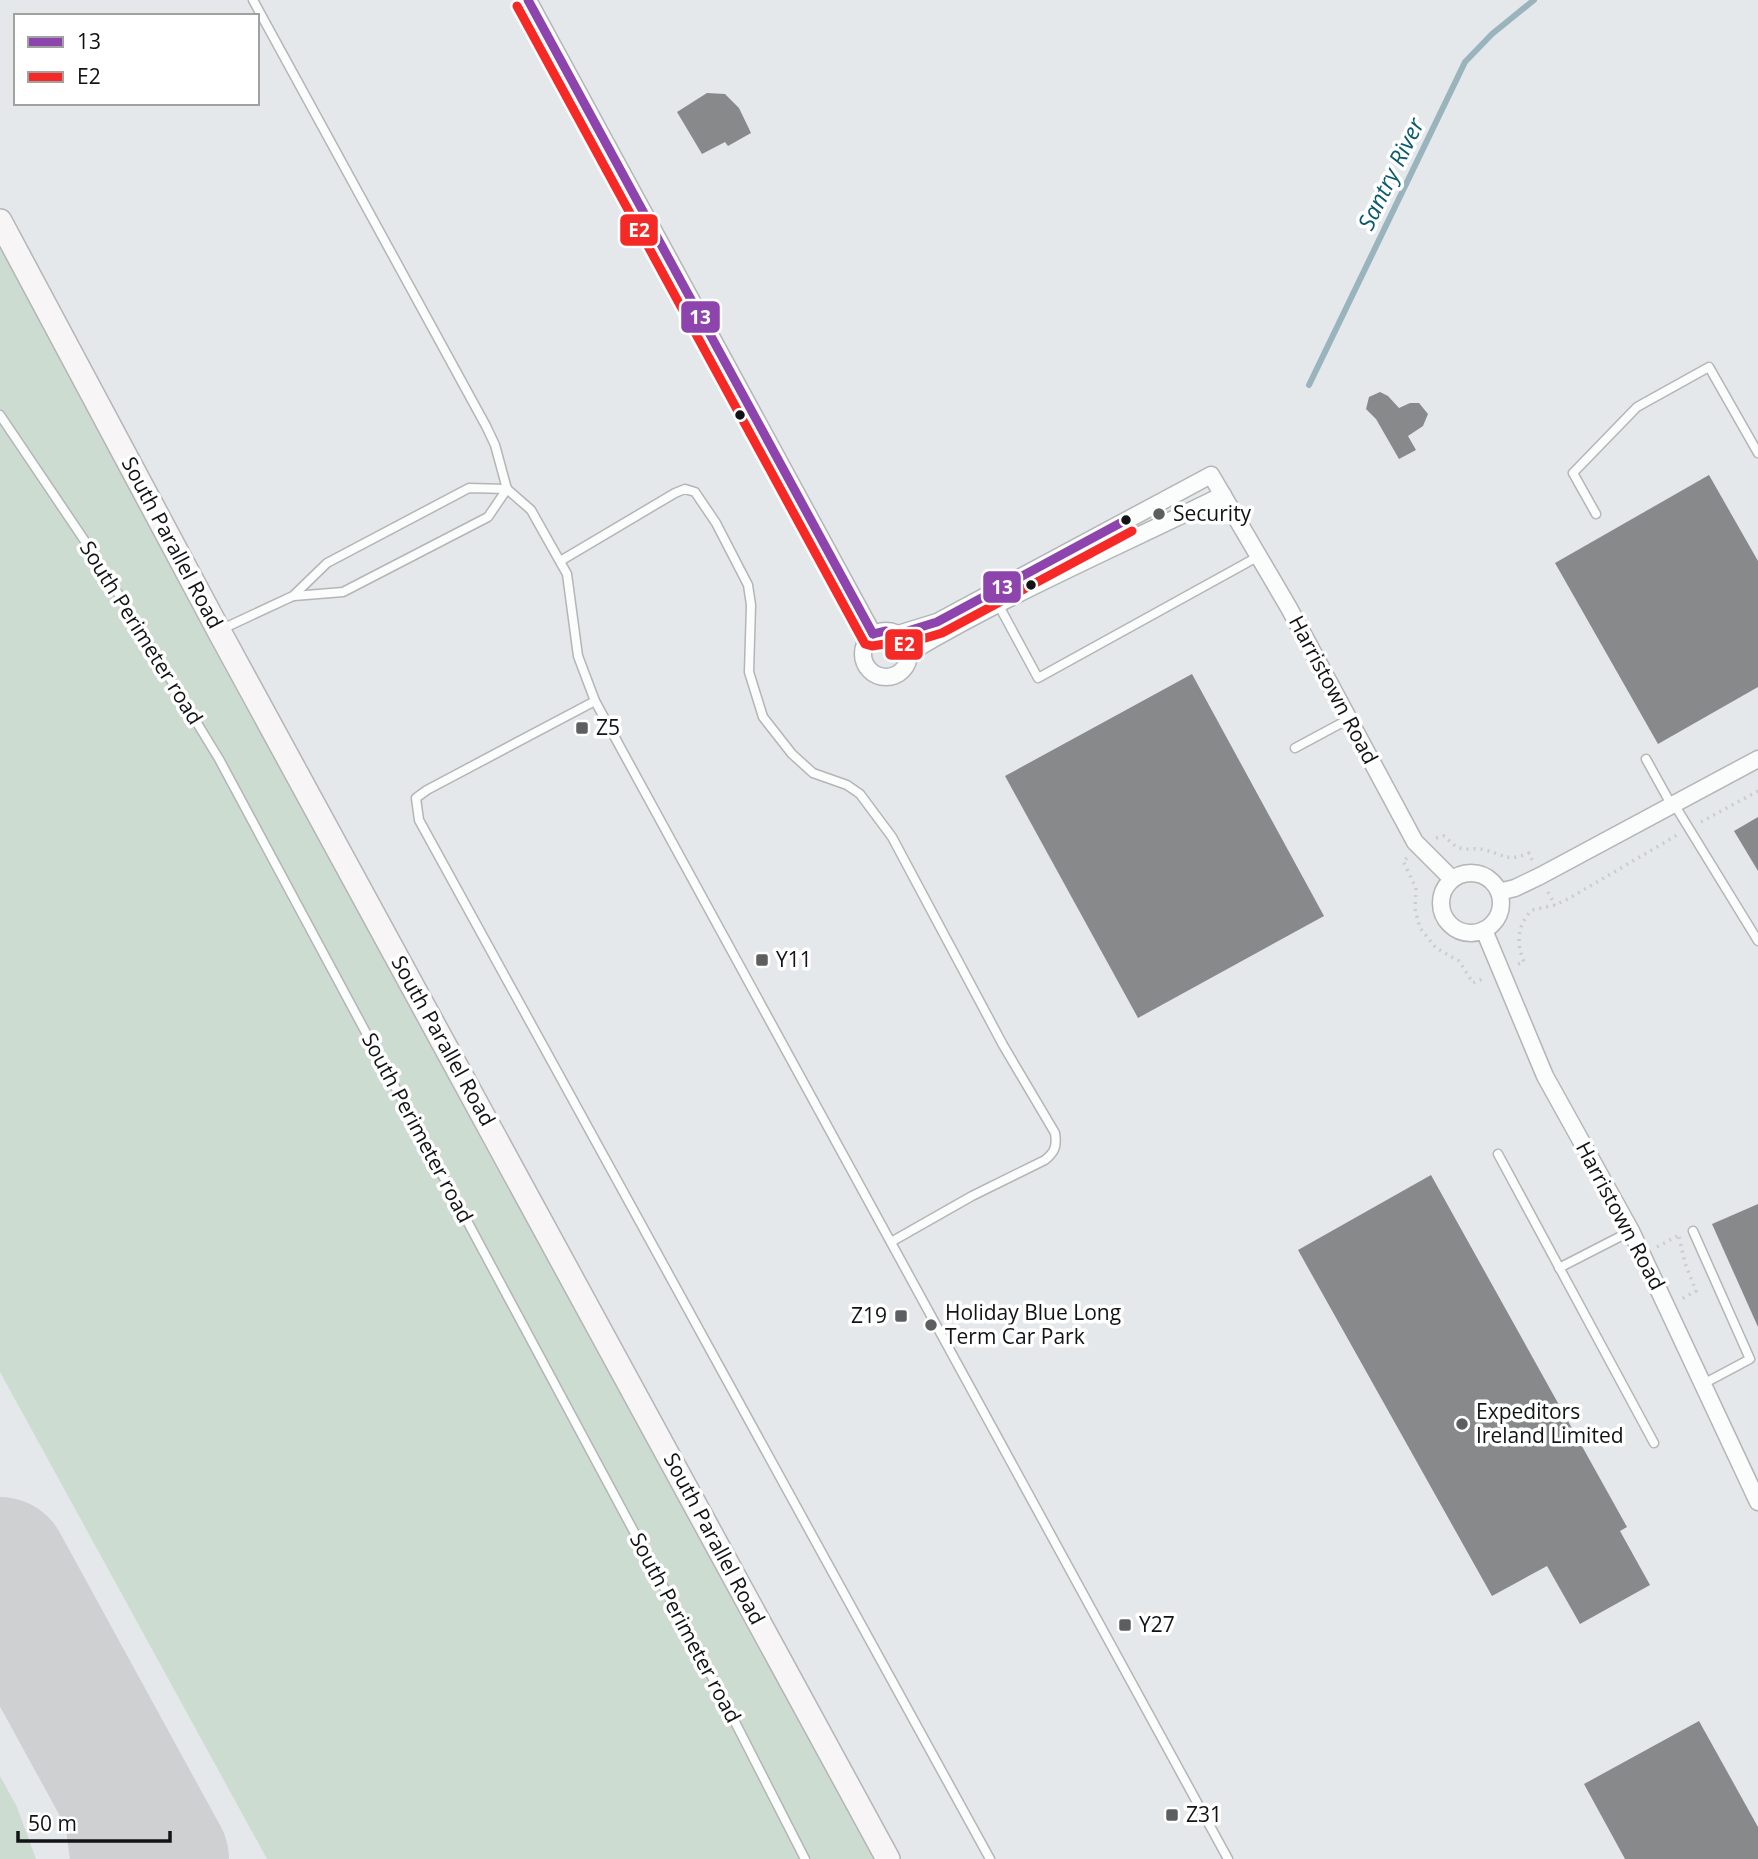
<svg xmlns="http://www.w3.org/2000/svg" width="1758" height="1859" font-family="'Open Sans',sans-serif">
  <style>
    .green { fill: #cddcd0 }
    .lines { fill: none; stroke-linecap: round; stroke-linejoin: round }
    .stream { stroke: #99b4bd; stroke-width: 6 }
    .taxiway { stroke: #ced0d2; stroke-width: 54 }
    .runway { stroke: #ced0d2; stroke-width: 136 }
    .building { fill: #88898a }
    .lane-casing { stroke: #b3b5b7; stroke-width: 11 }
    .street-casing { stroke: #b3b5b7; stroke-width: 19 }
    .secondary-casing { stroke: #b3b5b7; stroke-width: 26 }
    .path { stroke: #cccccd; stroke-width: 3.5; stroke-dasharray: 2 5; stroke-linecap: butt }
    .lane { stroke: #fbfcfc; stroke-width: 8 }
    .street { stroke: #fbfcfc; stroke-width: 16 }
    .secondary { stroke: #f7f5f5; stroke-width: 23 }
    .bus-1-casing { stroke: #fff; stroke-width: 14 }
    .bus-2-casing { stroke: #fff; stroke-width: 14 }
    .bus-1 { stroke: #8e44ad; stroke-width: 9 }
    .bus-2 { stroke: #f52a26; stroke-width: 9 }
    .bus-dot { fill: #121315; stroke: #fff; stroke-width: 2.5 }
    .poi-dot { fill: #5c5e60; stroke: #fff; stroke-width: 2.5 }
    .labels { text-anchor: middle; stroke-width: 7; stroke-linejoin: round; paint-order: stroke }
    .poi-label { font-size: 21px; fill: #121315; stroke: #fff; text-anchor: start }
    .street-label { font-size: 21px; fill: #121315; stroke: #fff }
    .water-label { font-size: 23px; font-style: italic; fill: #0b5a6d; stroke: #fff }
    .line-badge { stroke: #fff; stroke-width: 2.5 }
    .badge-label { font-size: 19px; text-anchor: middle; font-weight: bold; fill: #fff }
  </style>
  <rect width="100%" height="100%" fill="#e5e8eb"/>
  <!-- green -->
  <g class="green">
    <path d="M0,245L874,1859H267L0,1372Z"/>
    <path d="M0,1776L17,1807L36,1859H0Z"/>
  </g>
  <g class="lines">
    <!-- stream -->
    <path class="stream" d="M1309,385L1465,62L1492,34L1534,0"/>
    <!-- taxiway -->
    <path class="taxiway" d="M43,1643C56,1675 70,1707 78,1740C88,1779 92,1819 97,1859"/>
    <!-- runway -->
    <path class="runway" d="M0,1565L161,1859"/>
  </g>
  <!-- building -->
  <g class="building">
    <path d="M707,93L725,94L739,108L751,133L728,146L725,142L702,154L677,112Z"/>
    <path d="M1380,392L1388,396L1399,408L1410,403H1419L1428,414L1423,426L1408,436L1416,450L1399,459L1376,419L1366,409L1369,397Z"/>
    <path d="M1709,475L1758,561V687L1658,744L1555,563Z"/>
    <path d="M1192,674L1324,916L1138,1018L1005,776Z"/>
    <path d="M1758,817V871L1734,831Z"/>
    <path d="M1431,1175L1627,1527L1620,1531L1650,1585L1580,1624L1547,1566L1492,1596L1298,1250Z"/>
    <path d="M1758,1204V1327L1712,1224Z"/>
    <path d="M1699,1721L1758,1827V1859H1625L1584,1784Z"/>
  </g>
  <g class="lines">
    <!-- lane casing -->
    <g class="lane-casing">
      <g id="lane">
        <path d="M253,0L486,426L495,445L507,489L531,510L567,574L578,656L595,701L1228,1859"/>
        <path d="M0,415L97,559L219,759L712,1677L805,1859"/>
        <path d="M1596,514L1573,473L1637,407L1709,367L1758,453"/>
        <path d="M562,560L675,493L685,489L695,492L716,523L748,585L751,605L749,672L763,717L792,754L813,773L847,785L860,794L892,837L1003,1045L1055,1133C1057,1146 1055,1152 1045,1160L972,1196L891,1242"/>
        <path d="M294,596L343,592L488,517L507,489"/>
        <path d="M998,604L1038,678L1259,556"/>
        <path d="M220,630L293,596L327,563L469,488L507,489"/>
        <path d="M595,701L427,790L416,798L419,820L990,1859"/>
        <path d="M1295,748L1349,719"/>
        <path d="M1646,759L1672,806"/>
        <path d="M1674,804L1758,941"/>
        <path d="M1498,1154L1654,1443"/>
        <path d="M1693,1231L1750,1359L1703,1384"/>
        <path d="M1559,1268L1631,1231"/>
      </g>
    </g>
    <!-- street casing -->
    <g class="street-casing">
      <g id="street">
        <path d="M528,0L873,634"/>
        <circle cx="886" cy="654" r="23"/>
        <path d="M898,634L937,622L1211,475L1289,608L1415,842L1452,879"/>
        <path d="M909,653C1010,593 1118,547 1223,495"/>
        <circle cx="1471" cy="903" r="30"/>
        <path d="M1499,892L1515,888L1540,876L1758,759"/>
        <path d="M1484,930L1545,1076L1631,1231L1758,1502"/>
      </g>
    </g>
    <!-- secondary casing -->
    <g class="secondary-casing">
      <path id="secondary" d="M0,221L219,631L888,1859"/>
    </g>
    <!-- path -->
    <g class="path">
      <path d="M1701,822L1758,791"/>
      <path d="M1436,838L1444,836C1448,839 1452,844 1457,847C1465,851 1476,847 1485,850C1505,855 1507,862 1529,853L1532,860"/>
      <path d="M1407,858L1403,861L1416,888L1415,909L1420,928L1436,948L1459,961L1473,983L1485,978"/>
      <path d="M1548,892L1555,905"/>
      <path d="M1518,964L1524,962C1516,943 1517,925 1532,910L1555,905L1568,899L1679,834"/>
      <path d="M1679,1237L1685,1263L1696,1291L1682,1299"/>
      <path d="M1657,1247L1681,1234"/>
    </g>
    <!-- lane -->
    <use href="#lane" class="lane"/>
    <!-- street -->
    <use href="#street" class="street"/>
    <!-- secondary -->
    <use href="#secondary" class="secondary"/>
    <!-- bus-1 casing -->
    <g class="bus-1-casing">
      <g id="bus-1">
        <path d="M528,0L873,634"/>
        <path d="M873,634L885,631L898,634L937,622L1126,520"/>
      </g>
    </g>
    <!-- bus-2 casing -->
    <g class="bus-2-casing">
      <path id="bus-2" d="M517,6L865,644L872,646L885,644L899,646L942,633L1132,531"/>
    </g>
    <!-- bus-1 -->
    <use href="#bus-1" class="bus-1"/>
    <!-- bus-2 -->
    <use href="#bus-2" class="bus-2"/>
  </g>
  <!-- markers -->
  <g class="bus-dot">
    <circle cx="740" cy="415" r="6"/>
    <circle cx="1126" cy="520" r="6"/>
    <circle cx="1031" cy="585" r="6"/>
  </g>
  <g class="poi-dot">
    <circle cx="1159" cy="514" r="7"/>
    <rect x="575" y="721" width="14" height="14" rx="3.5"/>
    <rect x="755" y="953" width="14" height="14" rx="3.5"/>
    <rect x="894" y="1309" width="14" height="14" rx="3.5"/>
    <circle cx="931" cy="1325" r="7"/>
    <circle cx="1462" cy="1424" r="7"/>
    <rect x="1118" y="1618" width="14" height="14" rx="3.5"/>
    <rect x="1165" y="1808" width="14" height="14" rx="3.5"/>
  </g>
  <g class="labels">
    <!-- poi labels -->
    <g class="poi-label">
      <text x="1173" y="521">Security</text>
      <text x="596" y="735">Z5</text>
      <text x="776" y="967">Y11</text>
      <text x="945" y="1320">Holiday Blue Long<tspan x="945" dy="24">Term Car Park</tspan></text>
      <text x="887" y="1323" text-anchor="end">Z19</text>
      <text x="1476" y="1419">Expeditors<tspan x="1476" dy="24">Ireland Limited</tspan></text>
      <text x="1139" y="1632">Y27</text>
      <text x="1186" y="1822">Z31</text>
    </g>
    <!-- street labels -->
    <g class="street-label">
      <text transform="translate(172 543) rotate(62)" y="7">South Parallel Road</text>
      <text transform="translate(141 633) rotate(58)" y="7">South Perimeter road</text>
      <text transform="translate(1333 690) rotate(62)" y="7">Harristown Road</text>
      <text transform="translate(443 1041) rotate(61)" y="7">South Parallel Road</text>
      <text transform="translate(417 1128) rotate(62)" y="7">South Perimeter road</text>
      <text transform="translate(1620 1216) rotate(62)" y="7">Harristown Road</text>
      <text transform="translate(714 1539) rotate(62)" y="7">South Parallel Road</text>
      <text transform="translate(685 1628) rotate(62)" y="7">South Perimeter road</text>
    </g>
    <!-- water labels -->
    <g class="water-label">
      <text transform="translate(1391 174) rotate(-64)" y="8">Santry River</text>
    </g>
  </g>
  <g class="line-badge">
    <rect x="619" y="213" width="40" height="34" rx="7" fill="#f52a26"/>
    <rect x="680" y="300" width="41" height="34" rx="7" fill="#8e44ad"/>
    <rect x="982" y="570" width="40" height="34" rx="7" fill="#8e44ad"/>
    <rect x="884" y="628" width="40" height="33" rx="7" fill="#f52a26"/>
  </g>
  <g class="badge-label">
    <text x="639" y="237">E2</text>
    <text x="700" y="324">13</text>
    <text x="1002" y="594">13</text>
    <text x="904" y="651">E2</text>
  </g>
  <!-- legend -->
  <rect x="14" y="14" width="245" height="91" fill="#ffffff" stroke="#a0a1a1" stroke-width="2"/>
  <rect x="28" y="37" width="35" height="10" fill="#8e44ad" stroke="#a0a1a1" stroke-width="2"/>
  <text x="77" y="49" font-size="21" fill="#121315">13</text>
  <rect x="28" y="72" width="35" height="10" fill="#f52a26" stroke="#a0a1a1" stroke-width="2"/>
  <text x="77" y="84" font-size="21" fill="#121315">E2</text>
  <!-- scale -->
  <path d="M18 1831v10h152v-10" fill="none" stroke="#121315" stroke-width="3.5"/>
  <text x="28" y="1831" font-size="21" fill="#121315" stroke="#ffffff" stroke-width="5" paint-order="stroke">50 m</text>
</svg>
